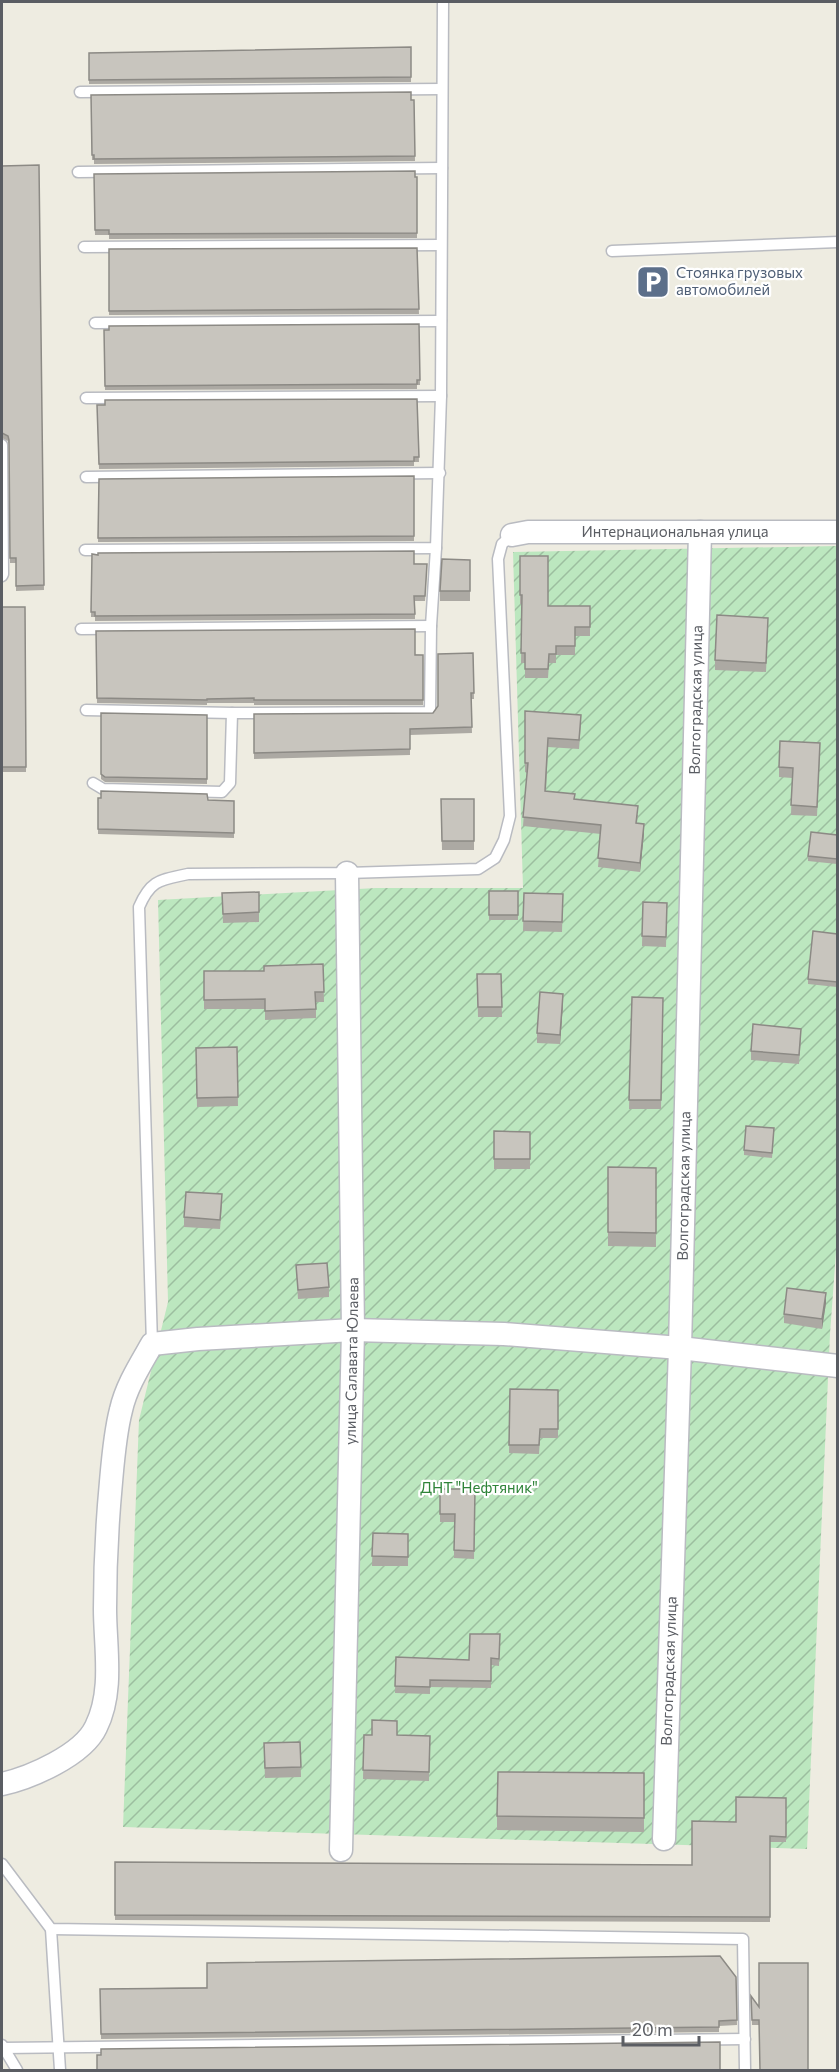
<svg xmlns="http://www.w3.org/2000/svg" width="839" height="2072" font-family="Commissioner,sans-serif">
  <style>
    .garden { fill: url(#garden-furrows) }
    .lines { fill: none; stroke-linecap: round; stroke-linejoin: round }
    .lane-casing { stroke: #b9bbc1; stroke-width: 13 }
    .street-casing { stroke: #b9bbc1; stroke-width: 25 }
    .lane { stroke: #fff; stroke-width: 10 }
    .street { stroke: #fff; stroke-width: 22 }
    .wall { fill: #aca9a3 }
    .shaded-wall { fill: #8c8a85 }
    .building { fill: #c8c5be; stroke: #8c8a85; stroke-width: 1.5 }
    .labels { text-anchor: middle; stroke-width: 4.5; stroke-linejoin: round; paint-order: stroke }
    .service-label { font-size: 15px; fill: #4e5e75; stroke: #fff; text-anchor: start }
    .street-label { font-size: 15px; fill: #5a5d63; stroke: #fff }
    .park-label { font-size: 15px; fill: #2f8439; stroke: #fff }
  </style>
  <defs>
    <pattern id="garden-furrows" width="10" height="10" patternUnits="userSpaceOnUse" patternTransform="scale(1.5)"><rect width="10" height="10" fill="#bce7bf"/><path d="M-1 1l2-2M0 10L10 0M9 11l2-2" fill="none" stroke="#9cbe9f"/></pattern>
  </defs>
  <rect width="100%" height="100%" fill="#eeece1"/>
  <!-- garden -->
  <path class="garden" d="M837,546L838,1225L830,1334L807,1849L123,1827L139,1420L168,1302L158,900L376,888H523L513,552Z"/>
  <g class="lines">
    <!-- lane casing -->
    <g class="lane-casing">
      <g id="lane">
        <path d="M80,92L442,89"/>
        <path d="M78,172L442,168"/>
        <path d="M84,247L441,245"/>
        <path d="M612,251L838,242"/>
        <path d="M95,323L441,321"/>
        <path d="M86,398L441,396"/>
        <path d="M2,445L3,574L2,576"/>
        <path d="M86,477L440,473"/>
        <path d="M85,550L436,548L441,396L443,2"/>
        <path d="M81,629L431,626"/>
        <path d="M86,710L232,713L430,712L431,626L436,548"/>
        <path d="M93,783L103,789L222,792L230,783L232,713"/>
        <path d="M152,1344L139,907C151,879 161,880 188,874L347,873L478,869L495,858L504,840L510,816L498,559L502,544L512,535"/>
        <path d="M2,1864L51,1929L743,1939L745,2070"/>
        <path d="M51,1929L60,2070"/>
        <path d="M2,2045L17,2070"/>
        <path d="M3,2048L745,2039"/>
      </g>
    </g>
    <!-- street casing -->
    <g class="street-casing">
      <g id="street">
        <path d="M512,535L528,532H838"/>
        <path d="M2,1784C30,1778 83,1755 96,1727C114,1691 105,1647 105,1609C105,1567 107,1525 111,1482C113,1459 115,1433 121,1410C126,1387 140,1365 152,1344L198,1339L353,1330L504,1334L680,1348L838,1366"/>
        <path d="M664,1839L680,1348L700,532"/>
        <path d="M341,1850L353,1330L347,873"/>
      </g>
    </g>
    <!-- lane -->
    <use href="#lane" class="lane"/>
    <!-- street -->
    <use href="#street" class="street"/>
  </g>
  <!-- wall -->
  <g class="wall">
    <path d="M411,47V82L89,84V53Z"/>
    <path d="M91,95L414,100L415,161L94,164V160H92Z"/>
    <path d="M39,165L44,590L16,591V563H10L9,445L8,441L2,438V166Z"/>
    <path d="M94,174L417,177V238L109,239V235H95Z"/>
    <path d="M417,248L419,314L109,315V249Z"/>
    <path d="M419,324L420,385H417V389L105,390L104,330Z"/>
    <path d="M417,399L419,462H414V466L99,469L97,405Z"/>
    <path d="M414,476V541L98,542L99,479Z"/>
    <path d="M92,554L427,564L425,601H415V619L95,621V617H91Z"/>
    <path d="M520,556L548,606H590V636H575V655H556V663H549L548,678H525V663H521L522,604H520Z"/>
    <path d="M470,560V601H440V591Z"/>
    <path d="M2,607H25L26,772H2Z"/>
    <path d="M768,628L766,672L715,670V660Z"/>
    <path d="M96,631L423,655V705H254V703H207V705L97,703Z"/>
    <path d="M473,653L474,699H471L472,733L410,735V755L254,759V714L433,713Z"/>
    <path d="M525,711L581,724L579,749L548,747L546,792L638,815L637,823L644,833L640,872L598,867L601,834L523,826L527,773L525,772Z"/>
    <path d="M101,713L207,715V784L105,782L101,779Z"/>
    <path d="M820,753L817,816L791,815L792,778L779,777V767Z"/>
    <path d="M98,798L234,801V838L98,834Z"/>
    <path d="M441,799H474V850H442Z"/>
    <path d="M837,835V864L808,861V856Z"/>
    <rect x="489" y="891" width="29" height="29"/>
    <path d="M259,892V922L223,923L222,893Z"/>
    <path d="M524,893L563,894L562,932L523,931Z"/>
    <path d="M643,902L667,903L666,947L642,946Z"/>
    <path d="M837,934V987L808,984V979Z"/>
    <path d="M323,964L324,1002H316V1018L265,1020V1009H204V971H264Z"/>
    <path d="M477,974H501L502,1017H478Z"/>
    <path d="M632,997L663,998L661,1109H629Z"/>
    <path d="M563,1003L560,1044L537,1043V1033Z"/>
    <path d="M801,1038L799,1064L751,1060V1051Z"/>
    <path d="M237,1047L238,1106L197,1107L196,1048Z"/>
    <path d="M494,1131L530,1132V1169H494Z"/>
    <path d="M774,1133L772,1158L744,1155V1150Z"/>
    <path d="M608,1167L656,1168V1247L608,1246Z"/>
    <path d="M222,1204L220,1229L184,1227V1217Z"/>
    <path d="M296,1265L329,1287V1297L298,1299Z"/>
    <path d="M826,1303L822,1329L784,1323V1314Z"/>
    <path d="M510,1389L558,1390V1438H540L539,1454L509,1453Z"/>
    <path d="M440,1489H475L474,1559L454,1558V1522H440Z"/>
    <path d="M373,1533L408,1534V1566H372Z"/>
    <path d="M500,1634L499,1666L491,1665V1688L430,1687V1694L395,1693L396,1657L469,1660Z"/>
    <path d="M364,1735L430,1736L429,1781L363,1779Z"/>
    <path d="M300,1742L301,1777L265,1778L264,1753Z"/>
    <path d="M644,1773V1832L497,1830V1816Z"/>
    <path d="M786,1798V1842H770V1922L115,1920V1862L692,1865L736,1822Z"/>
    <path d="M736,1977L737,2025L719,2026V2032L101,2039L100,1989Z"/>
    <path d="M751,2001L808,2070L759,2025H752Z"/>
  </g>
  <!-- shaded-wall -->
  <g class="shaded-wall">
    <path d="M644,824V833L640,872V863Z"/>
    <path d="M563,994V1003L560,1044V1035Z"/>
    <path d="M826,1293V1303L822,1329V1319Z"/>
  </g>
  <!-- building -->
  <g class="building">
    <path d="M411,47V77L89,80V53Z"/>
    <path d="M411,92V100H414L415,156L94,159V155H92L91,95Z"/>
    <path d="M39,165L44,585L16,586V558H10L9,440L8,436L2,433V166Z"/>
    <path d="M415,171V177H417V233L109,234V230H95L94,174Z"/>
    <path d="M417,248L419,309L109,311V249Z"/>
    <path d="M419,324L420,380H417V384L105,386L104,330H109V326Z"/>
    <path d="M417,399L419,457H414V461L99,464L97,405H105V400Z"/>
    <path d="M414,476V536L98,538L99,479Z"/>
    <path d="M414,551V564H427L425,596H414L415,614L95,616V612H91L92,554L98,555V553Z"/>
    <path d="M520,556H548V606H590V627H575V646H556V654H549L548,669H525V653H521L522,595H520Z"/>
    <path d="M442,559L470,560V591H440Z"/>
    <path d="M2,607H25L26,767H2Z"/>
    <path d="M717,615L768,618L766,663L715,660Z"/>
    <path d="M415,629V655H423V700H254V698L207,699V700L97,698L96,631Z"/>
    <path d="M473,653L474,693H471L472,727L410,729V749L254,753V714L433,713L438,706V654Z"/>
    <path d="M525,711L581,715L579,740L548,738L545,791L575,794L574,799L638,806L636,823L644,824L640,863L598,858L601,825L523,817L528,763H525Z"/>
    <path d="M101,713L207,715V779L105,777L101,774Z"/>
    <path d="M780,741L820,743L817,807L791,805L793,768L779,767Z"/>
    <path d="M101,791L207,794L208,800L234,801V833L98,829V798H101Z"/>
    <path d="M441,799H474V841H442Z"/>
    <path d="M811,832L837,835V859L808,856Z"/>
    <rect x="489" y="891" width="29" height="24"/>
    <path d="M259,892V912L223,914L222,893Z"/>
    <path d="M524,893L563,894L562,922L523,921Z"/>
    <path d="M643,902L667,903L666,937L642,936Z"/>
    <path d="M813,931L837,934V982L808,979Z"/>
    <path d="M323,964L324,992H315L316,1009L265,1011V999L204,1000V971H264V966Z"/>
    <path d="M477,974H501L502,1007H478Z"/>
    <path d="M540,992L563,994L560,1035L537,1033Z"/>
    <path d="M632,997L663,998L661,1100H629Z"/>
    <path d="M753,1024L801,1029L799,1055L751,1051Z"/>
    <path d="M237,1047L238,1097L197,1098L196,1048Z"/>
    <path d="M746,1126L774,1128L772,1153L744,1150Z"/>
    <path d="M494,1131L530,1132V1159H494Z"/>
    <path d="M608,1167L656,1168V1233L608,1232Z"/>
    <path d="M186,1192L222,1194L220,1220L184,1217Z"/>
    <path d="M327,1263L329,1287L298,1290L296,1265Z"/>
    <path d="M787,1288L826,1293L822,1319L784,1314Z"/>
    <path d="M510,1389L558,1390V1429H540L539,1445H509Z"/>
    <path d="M440,1489H475L474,1551L454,1550L455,1514H440Z"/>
    <path d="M373,1533L408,1534V1557L372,1556Z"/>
    <path d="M470,1634H500L499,1659L491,1658V1681L430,1680V1687L395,1686L396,1657L469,1660Z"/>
    <path d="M372,1720L397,1721V1735L430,1736L429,1772L363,1770L364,1735H372Z"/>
    <path d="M300,1742L301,1767L265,1768L264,1743Z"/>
    <path d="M498,1772L644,1773V1818L497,1816Z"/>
    <path d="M736,1797L786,1798V1837L770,1836V1917L115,1915V1862L692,1865V1821L736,1822Z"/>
    <path d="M720,1956L736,1977L737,2020L719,2021V2027L101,2034L100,1989L207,1988V1963Z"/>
    <path d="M759,1963H808V2070H760L759,2020H752L751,1996L759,2007Z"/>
    <path d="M720,2042V2070H97V2055H101V2049Z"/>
  </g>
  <!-- icons -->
  <defs>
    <g id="parking-square" transform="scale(1.725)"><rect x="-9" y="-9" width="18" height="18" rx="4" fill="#5c6f8a" stroke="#fff"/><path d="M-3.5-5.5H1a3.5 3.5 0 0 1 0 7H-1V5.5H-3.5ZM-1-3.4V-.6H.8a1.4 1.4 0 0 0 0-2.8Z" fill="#fff"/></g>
  </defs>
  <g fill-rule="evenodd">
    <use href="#parking-square" x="653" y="282"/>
  </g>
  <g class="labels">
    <!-- service labels -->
    <g class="service-label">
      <text x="676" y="278">Стоянка грузовых<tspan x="676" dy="17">автомобилей</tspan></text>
    </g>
    <!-- street labels -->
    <g class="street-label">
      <text x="675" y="537">Интернациональная улица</text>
      <text transform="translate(696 700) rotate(-89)" y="5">Волгоградская улица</text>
      <text transform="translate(684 1186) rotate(-89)" y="5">Волгоградская улица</text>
      <text transform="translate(352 1361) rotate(-89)" y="5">улица Салавата Юлаева</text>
      <text transform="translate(669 1671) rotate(-88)" y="5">Волгоградская улица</text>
    </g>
    <!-- park labels -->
    <g class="park-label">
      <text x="479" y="1493">ДНТ "Нефтяник"</text>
    </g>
  </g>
  <!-- border -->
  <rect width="839" height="2072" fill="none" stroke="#5a5d63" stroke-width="6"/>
  <!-- scale -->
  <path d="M623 2036v9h76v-9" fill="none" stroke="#5a5d63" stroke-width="3"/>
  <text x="632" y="2036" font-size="18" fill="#5a5d63" stroke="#ffffff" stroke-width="4.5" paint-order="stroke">20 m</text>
</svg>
